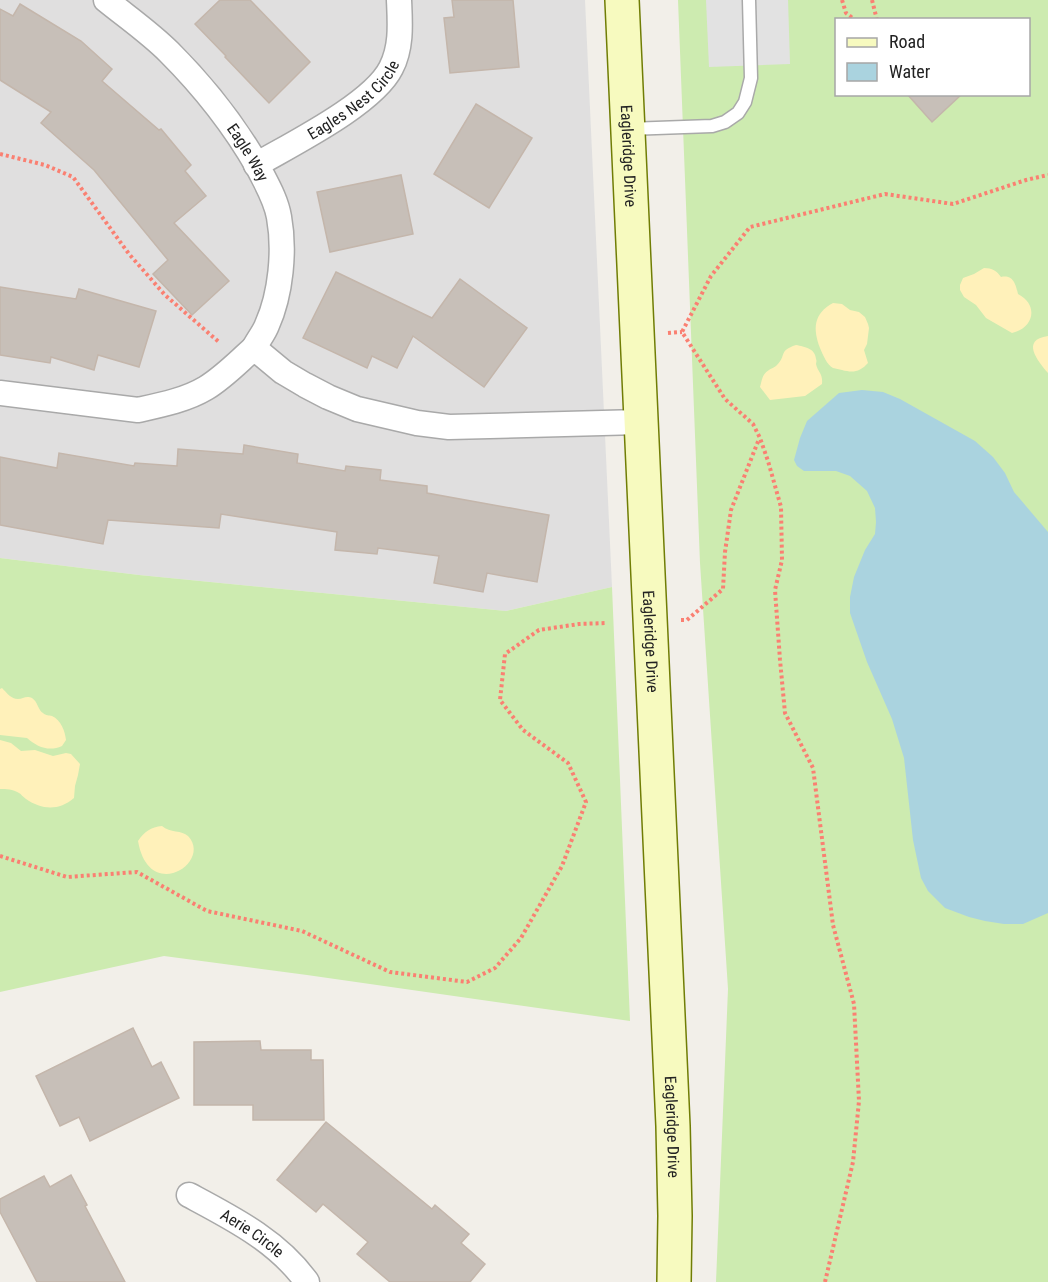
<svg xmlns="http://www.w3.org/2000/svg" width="1048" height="1282" font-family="'Roboto Condensed',sans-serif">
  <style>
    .residential { fill: #e0dfdf }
    .grass { fill: #cdebb0; fill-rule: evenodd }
    .sand { fill: #fff1ba }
    .parking { fill: #e2e2e2 }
    .water { fill: #aad3df }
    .building { fill: #c7bfb8; stroke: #c4b6ab; stroke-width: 1.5 }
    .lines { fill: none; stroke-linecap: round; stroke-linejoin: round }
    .service-casing { stroke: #a9a9a9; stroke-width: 15 }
    .minor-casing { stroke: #a9a9a9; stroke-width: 27 }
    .secondary-casing { stroke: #707d05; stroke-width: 36 }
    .path { stroke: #fa8072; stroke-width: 4; stroke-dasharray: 3 3; stroke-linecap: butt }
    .service { stroke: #fff; stroke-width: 12 }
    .minor { stroke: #fff; stroke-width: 24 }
    .secondary { stroke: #f7fabf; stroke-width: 33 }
    .labels { text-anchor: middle; stroke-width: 4.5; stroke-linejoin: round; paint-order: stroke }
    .street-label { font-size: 16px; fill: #222; stroke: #fff }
  </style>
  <rect width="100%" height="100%" fill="#f2efe9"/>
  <!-- residential -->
  <path class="residential" d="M0,0H585L612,587L506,611L139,575L0,558Z"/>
  <!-- grass -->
  <g class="grass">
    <path d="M678,0H1048V1282H716L728,989L700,563ZM836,20H1028V94H836Z"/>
    <path d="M0,558L139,575L506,611L612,587L630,1021L307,975L164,956L0,992Z"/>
  </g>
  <!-- sand -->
  <g class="sand">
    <path d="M984,268C992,268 997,271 1001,277C1014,274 1016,286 1018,294C1039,305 1034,328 1012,333L986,318L976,305L964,297L960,290V285L963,278L974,274Z"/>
    <path d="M833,303L842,304L850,310L859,312L865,317L868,324L869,328L867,344L864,350L868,363C860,372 853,373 842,370C839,369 836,369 833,368C827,365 823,355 820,348C813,329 813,314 833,303Z"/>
    <path d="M1048,336V373C1038,361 1020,340 1048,336Z"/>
    <path d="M796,345C805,347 815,348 816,359C817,361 816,363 816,364C818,373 823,373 822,384L805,396L770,400L760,387C762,380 762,374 769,370C772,368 774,368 777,365C787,355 778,351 796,345Z"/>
    <path d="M2,688C7,693 11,699 18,699C23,699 26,695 32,698C38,702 38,710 43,713C46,716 49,715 52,716C61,720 65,731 66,740L62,746C49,752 37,747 27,738L0,735V689Z"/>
    <path d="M0,740L11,743L21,751L35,750L53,756L66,753L71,754L80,764L78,775L75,786L74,798C59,811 42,810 26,799C23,797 21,794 19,793C13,789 6,789 0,789Z"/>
    <path d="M162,826C170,833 182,830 188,836C213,862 149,904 138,841C144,832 151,827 162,826Z"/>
  </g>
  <!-- parking -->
  <path class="parking" d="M706,0H788L790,64L709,67Z"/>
  <!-- water -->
  <path class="water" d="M862,390L883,392L900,399L975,441L993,457L1005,473L1014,492L1048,532V913L1023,924H1004L985,921L969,917L945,908L928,891L921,878L913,840L904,758L892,719L867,662L850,613V597L854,577L865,550L875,534L876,522L875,508L867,491L850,476L836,471H804L797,466L794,460L800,438L807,421L839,393Z"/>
  <!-- building -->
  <g class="building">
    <path d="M220,0H250L310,62L269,103L225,57L226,56L195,24Z"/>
    <path d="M452,0H513L519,67L450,73L444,18L454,17Z"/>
    <path d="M20,4L81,41L112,69L102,81L159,130L161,129L191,165L185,171L206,196L174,223L229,281L192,315L153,274L168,260L94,170L41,123L51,112L0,80V9L13,16Z"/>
    <path d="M907,94H962L932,122Z"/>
    <path d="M476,104L532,138L489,208L434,174Z"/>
    <path d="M401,175L413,234L330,252L317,192Z"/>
    <path d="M336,272L432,318L460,279L527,328L484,387L413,336L397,368L372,356L367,368L303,338Z"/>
    <path d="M0,287L76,299L79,289L156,311L139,367L98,355L94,370L51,357L50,363L0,355Z"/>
    <path d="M244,445L298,454L297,463L345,471L346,466L381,470L380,480L427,486V493L549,515L537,582L487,573L483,592L434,583L439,556L378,548L377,554L335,550L337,532L221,514L219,528L108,520L103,544L0,525V457L57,468L59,453L134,466L135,463L177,466L178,449L243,454Z"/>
    <path d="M133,1028L152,1067L161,1062L179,1098L90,1141L79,1117L60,1126L36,1076Z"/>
    <path d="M260,1041L261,1050H311V1060H323L324,1120H253V1105H194V1042Z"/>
    <path d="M326,1122L432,1209L435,1205L469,1234L461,1243L485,1264L470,1282H390L357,1254L368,1242L323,1204L316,1212L277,1180Z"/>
    <path d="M71,1175L87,1205L85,1206L125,1282H37L0,1212V1199L44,1176L50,1187Z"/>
  </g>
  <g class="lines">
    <!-- service casing -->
    <g class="service-casing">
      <path id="service" d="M628,129L712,126L725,122L738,113L745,102L751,78L749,0"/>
    </g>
    <!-- minor casing -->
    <g class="minor-casing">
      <g id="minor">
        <path id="s1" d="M106,0C127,17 150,33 169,52C203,86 234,125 258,167C266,183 276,199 279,217C285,250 281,294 267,325C264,333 258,340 254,348"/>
        <path id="s2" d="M256,165C292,144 373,104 391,68C402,47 400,23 399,0"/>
        <path d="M0,393L138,410C161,405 186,400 206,388C224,377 238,362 254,348L283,372L305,385L328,397L357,409L417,423L449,427L640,422"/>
        <path id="s3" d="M189,1195C232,1218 278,1241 307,1282"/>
      </g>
    </g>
    <!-- secondary casing -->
    <g class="secondary-casing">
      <g id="secondary">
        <path id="s4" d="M622,0L673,1126L675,1216L674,1282"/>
      </g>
    </g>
    <!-- path -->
    <g class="path">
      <path d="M842,0L846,13L855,20"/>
      <path d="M872,0L877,20"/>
      <path d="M0,154L45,165L73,177L129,254L165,295L220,343"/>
      <path d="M668,333L682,332"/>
      <path d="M681,620H687L723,589L725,552L731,510L759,439"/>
      <path d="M0,856L67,877L137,872L207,911L302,931L390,972L467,982L495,968L521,938L562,866L586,802L568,763L523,730L500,700L505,654L539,630L579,624L606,623"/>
      <path d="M825,1282L853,1162L859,1101L854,1004L833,925L813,768L785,713L780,660L775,590L782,560L781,507L768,461L760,438L753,424L725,399L682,332L711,276L750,227L885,194L953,204L1026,180L1048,175"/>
    </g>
    <!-- service -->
    <use href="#service" class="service"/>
    <!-- minor -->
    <use href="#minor" class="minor"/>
    <!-- secondary -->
    <use href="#secondary" class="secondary"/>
  </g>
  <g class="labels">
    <!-- street labels -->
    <g class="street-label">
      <text dy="6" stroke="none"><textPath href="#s2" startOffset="118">Eagles Nest Circle</textPath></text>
      <text dy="6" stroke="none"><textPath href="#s1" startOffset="210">Eagle Way</textPath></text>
      <text dy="6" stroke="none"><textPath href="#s4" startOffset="156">Eagleridge Drive</textPath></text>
      <text dy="6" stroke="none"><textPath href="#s4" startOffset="642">Eagleridge Drive</textPath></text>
      <text dy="6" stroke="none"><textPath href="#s4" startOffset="1128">Eagleridge Drive</textPath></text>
      <text dy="6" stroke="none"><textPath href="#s3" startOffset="74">Aerie Circle</textPath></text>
    </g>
  </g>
  <!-- legend -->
  <rect x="835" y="18" width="195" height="78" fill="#ffffff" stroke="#a7a7a7" stroke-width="1.5"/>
  <rect x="847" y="38" width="30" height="9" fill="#f7fabf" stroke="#a7a7a7" stroke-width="1.5"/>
  <text x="889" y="48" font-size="18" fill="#222222">Road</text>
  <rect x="847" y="63" width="30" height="18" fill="#aad3df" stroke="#a7a7a7" stroke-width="1.5"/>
  <text x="889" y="78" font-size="18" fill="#222222">Water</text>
</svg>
